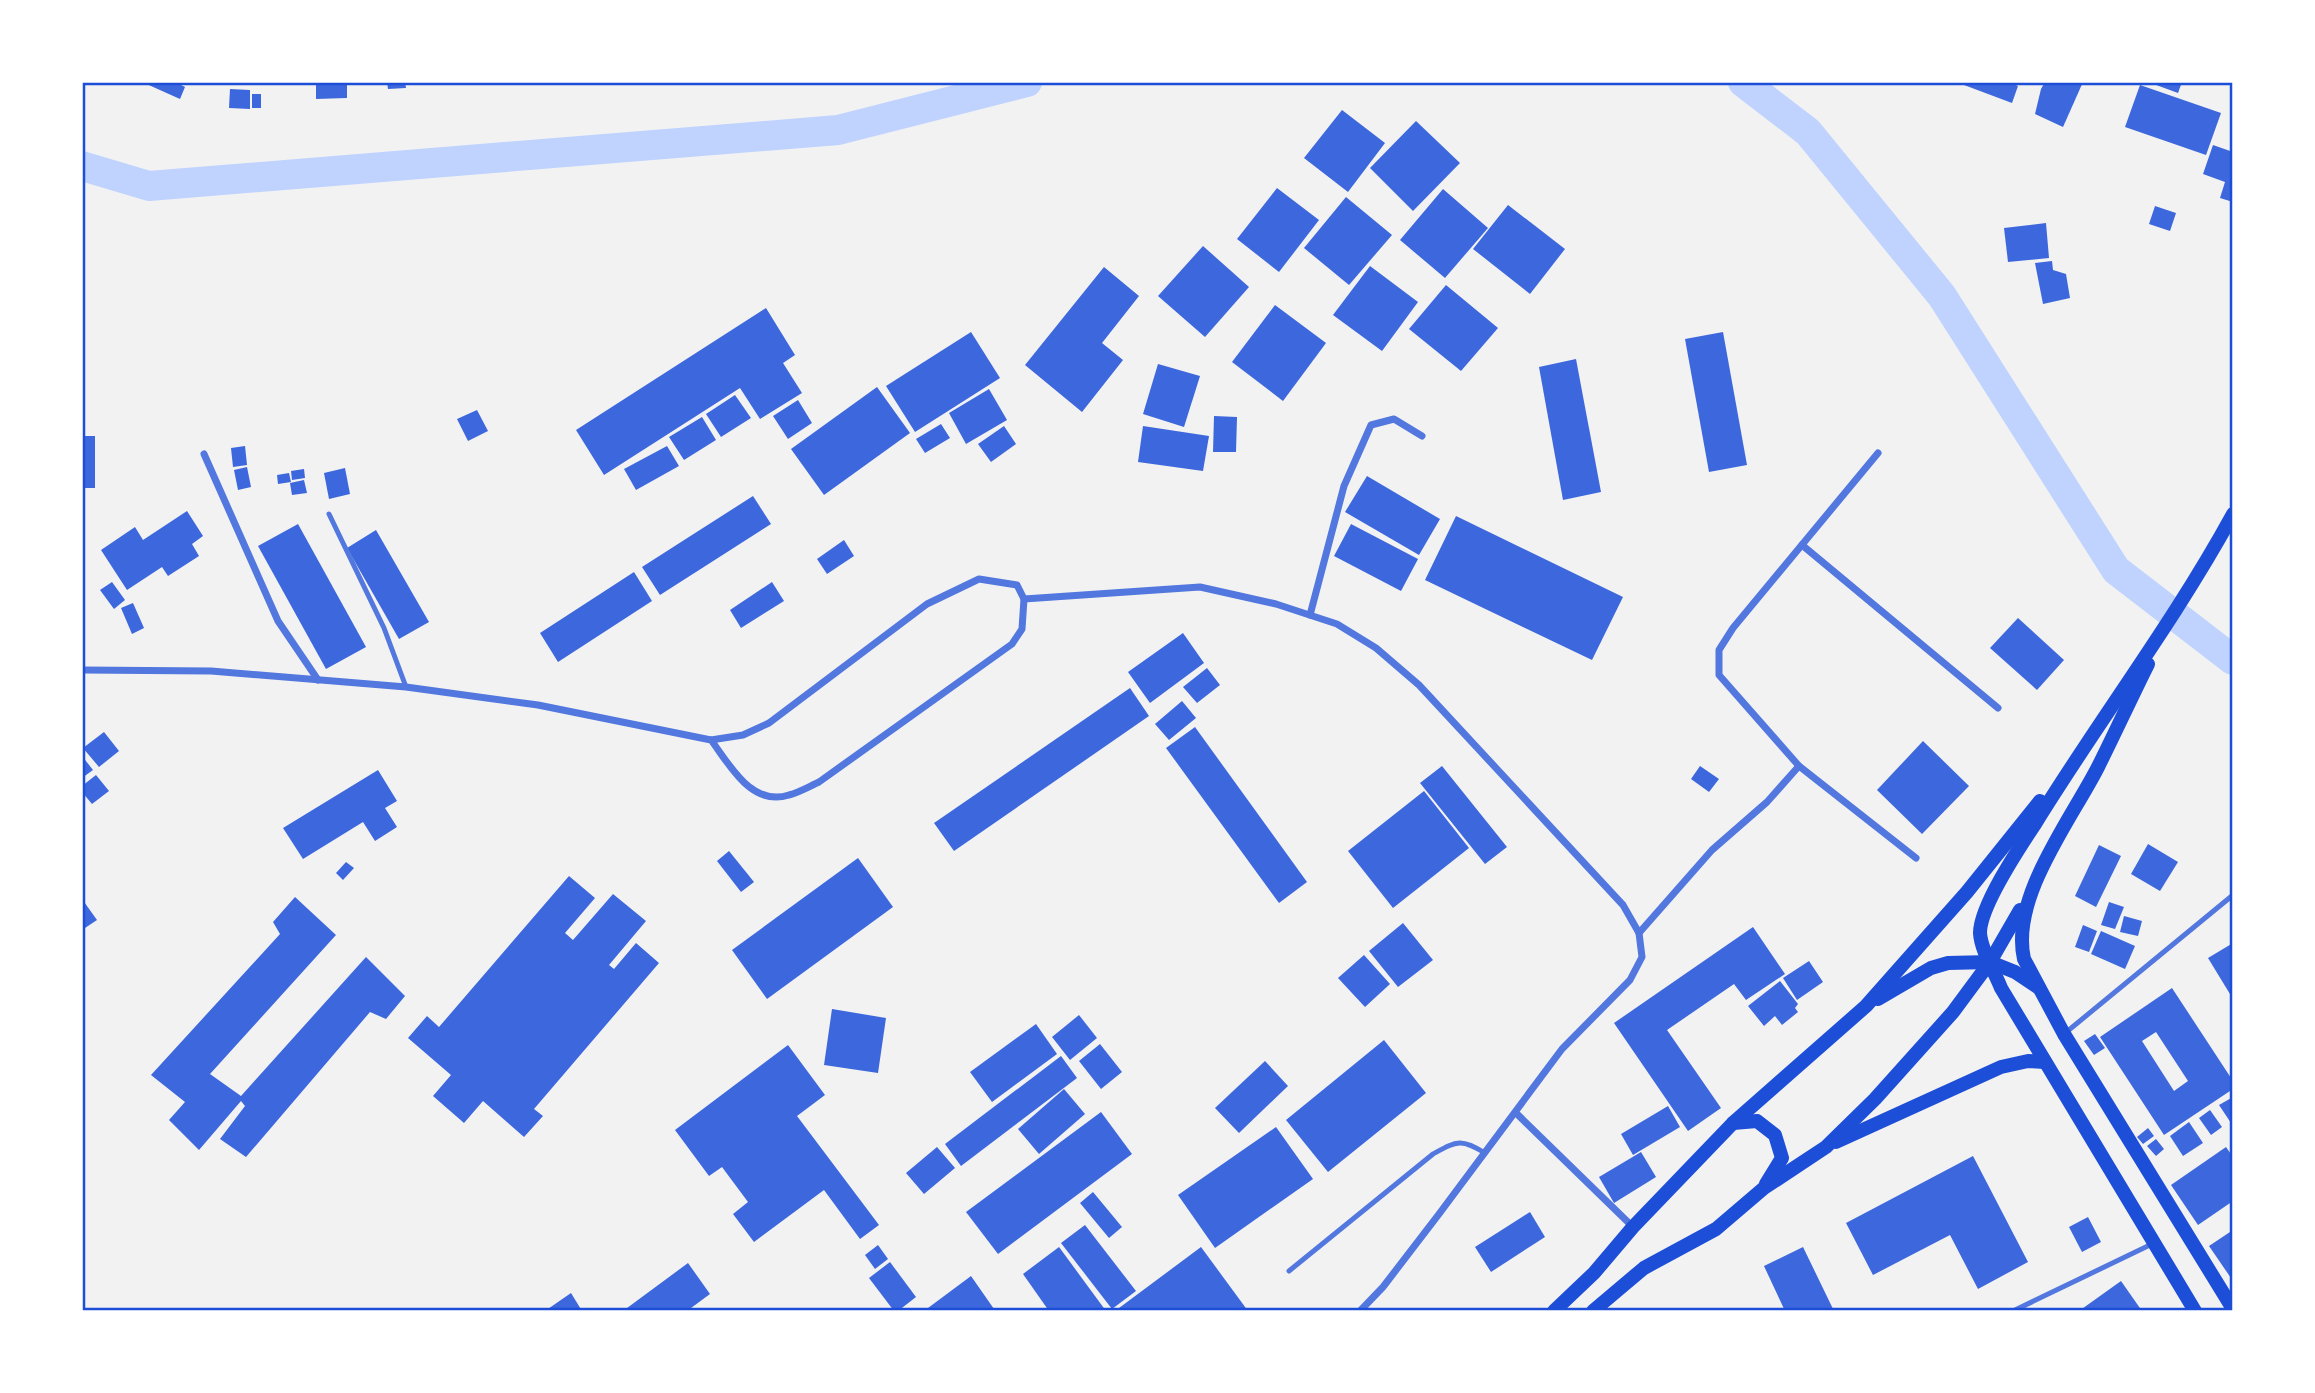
<svg xmlns="http://www.w3.org/2000/svg" width="2315" height="1393" font-family="Roboto,sans-serif">
  <style>
    .lines { fill: none; stroke-linecap: round; stroke-linejoin: round }
    .canal { stroke: #bfd3fe; stroke-width: 30 }
    .building { fill: #3d67dc; fill-rule: evenodd }
    .service { stroke: #5277de; stroke-width: 5 }
    .minor { stroke: #5277de; stroke-width: 7 }
    .secondary { stroke: #1d4ed8; stroke-width: 14 }
    .neatline { fill: none; stroke: #1d4ed8; stroke-width: 2.5 }
  </style>
  <rect width="100%" height="100%" fill="#f2f2f2"/>
  <g class="lines">
    <!-- canal -->
    <g class="canal">
      <path d="M1743,82L1808,132L1942,296L2116,570L2233,660"/>
      <path d="M82,166L149,186L838,130L1027,82"/>
    </g>
  </g>
  <!-- building -->
  <g class="building">
    <path d="M142,82H175L185,87L180,99Z"/>
    <path d="M316,82H347V98L316,99Z"/>
    <path d="M387,82H405L406,88L388,89Z"/>
    <path d="M1956,82H2009L2018,86L2012,103Z"/>
    <path d="M2045,82H2083L2063,127L2035,114L2041,89Z"/>
    <path d="M2148,82H2182L2178,93Z"/>
    <path d="M2140,85L2221,113L2206,155L2125,127Z"/>
    <path d="M230,89L250,90V109L229,108Z"/>
    <rect x="252" y="94" width="9" height="14"/>
    <path d="M1342,110L1385,143L1348,192L1304,158Z"/>
    <path d="M1416,121L1460,163L1413,211L1370,168Z"/>
    <path d="M2213,145L2233,152V202L2220,198L2225,182L2203,174Z"/>
    <path d="M1277,188L1319,220L1279,272L1237,239Z"/>
    <path d="M1443,189L1488,228L1445,278L1400,240Z"/>
    <path d="M1346,197L1392,235L1349,285L1304,248Z"/>
    <path d="M1508,205L1565,249L1530,294L1473,249Z"/>
    <path d="M2155,206L2176,213L2170,231L2149,224Z"/>
    <path d="M2046,223L2049,258L2008,262L2004,228Z"/>
    <path d="M1203,246L1249,287L1205,337L1158,296Z"/>
    <path d="M2052,261L2053,270L2066,274L2070,298L2043,304L2035,263Z"/>
    <path d="M1370,266L1418,302L1382,351L1333,315Z"/>
    <path d="M1104,267L1139,296L1102,343L1123,360L1082,412L1025,365Z"/>
    <path d="M1446,285L1498,328L1461,371L1409,329Z"/>
    <path d="M1275,305L1326,343L1283,401L1232,362Z"/>
    <path d="M766,308L795,355L783,363L802,393L760,419L740,388L604,475L576,430Z"/>
    <path d="M971,332L1000,378L915,432L886,386Z"/>
    <path d="M1723,332L1747,465L1709,472L1685,339Z"/>
    <path d="M1576,359L1601,492L1563,500L1539,367Z"/>
    <path d="M1158,364L1200,376L1184,427L1143,414Z"/>
    <path d="M877,387L910,433L824,495L791,449Z"/>
    <path d="M989,389L1007,420L966,444L949,413Z"/>
    <path d="M735,395L751,418L721,437L706,414Z"/>
    <path d="M798,400L812,423L788,439L773,416Z"/>
    <path d="M477,410L488,431L468,441L457,419Z"/>
    <path d="M1214,416L1237,417L1236,452H1213Z"/>
    <path d="M702,417L716,440L684,460L669,437Z"/>
    <path d="M941,424L950,438L925,453L916,439Z"/>
    <path d="M1004,426L1016,444L991,462L978,444Z"/>
    <path d="M1143,426L1209,436L1203,471L1138,462Z"/>
    <rect x="82" y="436" width="13" height="52"/>
    <path d="M245,446L247,465L233,467L231,448Z"/>
    <path d="M667,446L679,466L636,490L624,469Z"/>
    <path d="M247,467L251,487L238,490L234,470Z"/>
    <path d="M345,468L350,494L329,499L324,473Z"/>
    <path d="M304,469L305,478L292,480L291,471Z"/>
    <path d="M289,473L291,482L278,484L277,475Z"/>
    <path d="M1367,476L1440,519L1419,555L1345,512Z"/>
    <path d="M304,480L307,493L292,495L290,483Z"/>
    <path d="M753,496L771,524L660,595L642,567Z"/>
    <path d="M187,511L203,536L192,544L199,556L168,576L162,567L127,590L101,550L135,527L143,540Z"/>
    <path d="M1456,516L1623,597L1592,660L1425,580Z"/>
    <path d="M298,524L366,647L326,669L258,546Z"/>
    <path d="M1351,524L1418,559L1401,591L1334,556Z"/>
    <path d="M376,530L429,622L399,639L347,548Z"/>
    <path d="M844,540L854,556L827,574L817,559Z"/>
    <path d="M634,572L652,601L558,662L540,633Z"/>
    <path d="M112,582L125,600L114,609L100,590Z"/>
    <path d="M772,582L784,601L741,628L730,610Z"/>
    <path d="M133,603L144,628L132,634L121,608Z"/>
    <path d="M2018,618L2064,660L2037,690L1990,648Z"/>
    <path d="M1183,633L1204,663L1150,703L1128,672Z"/>
    <path d="M1207,668L1220,685L1197,703L1183,687Z"/>
    <path d="M1130,688L1149,716L954,851L934,823Z"/>
    <path d="M1182,701L1196,718L1169,740L1155,724Z"/>
    <path d="M1195,727L1307,882L1279,903L1166,748Z"/>
    <path d="M104,732L119,751L99,767L83,748Z"/>
    <path d="M1923,741L1969,786L1922,834L1877,790Z"/>
    <path d="M82,756L93,770L82,778Z"/>
    <path d="M1442,766L1507,847L1485,864L1420,783Z"/>
    <path d="M1700,766L1719,779L1709,792L1691,779Z"/>
    <path d="M378,770L397,801L385,808L397,827L375,841L363,822L303,859L283,828Z"/>
    <path d="M96,775L109,791L92,804L82,792V786Z"/>
    <path d="M1424,791L1469,848L1393,908L1348,851Z"/>
    <path d="M2148,844L2178,862L2160,891L2131,874Z"/>
    <path d="M2099,845L2121,856L2096,907L2075,896Z"/>
    <path d="M729,851L754,882L741,892L717,861Z"/>
    <path d="M858,858L893,907L767,999L732,950Z"/>
    <path d="M346,862L354,868L343,880L336,873Z"/>
    <path d="M569,876L595,898L565,933L573,940L613,894L646,921L609,965L614,969L636,943L659,963L534,1109L543,1116L524,1137L483,1101L464,1123L433,1096L451,1075L408,1038L427,1016L439,1027Z"/>
    <path d="M295,897L336,935L210,1074L241,1096L366,957L405,996L386,1019L370,1012L246,1157L220,1139L245,1106L241,1101L199,1150L169,1120L185,1102L151,1075L280,934L273,922Z"/>
    <path d="M82,899L97,920L82,930Z"/>
    <path d="M2109,902L2124,907L2115,929L2101,925Z"/>
    <path d="M2124,916L2142,921L2138,936L2120,932Z"/>
    <path d="M1403,923L1433,960L1398,987L1369,951Z"/>
    <path d="M2083,925L2097,931L2089,952L2075,947Z"/>
    <path d="M1753,927L1785,974L1746,1000L1734,984L1667,1030L1721,1108L1688,1131L1614,1023Z"/>
    <path d="M2101,931L2135,946L2125,969L2091,954Z"/>
    <path d="M2233,943V999L2208,958Z"/>
    <path d="M1364,955L1390,984L1365,1007L1338,978Z"/>
    <path d="M1809,961L1823,982L1797,1000L1783,978Z"/>
    <path d="M1780,981L1798,1004L1795,1008L1798,1012L1782,1025L1775,1016L1764,1026L1748,1006Z"/>
    <path d="M2172,988L2233,1081V1089L2164,1135L2100,1037ZM2156,1032L2188,1081L2174,1091L2142,1041Z"/>
    <path d="M832,1009L886,1018L878,1073L824,1065Z"/>
    <path d="M1079,1015L1097,1038L1070,1060L1052,1037Z"/>
    <path d="M1036,1024L1057,1054L992,1102L970,1072Z"/>
    <path d="M2095,1034L2105,1048L2094,1055L2084,1041Z"/>
    <path d="M1384,1040L1426,1093L1328,1172L1286,1120Z"/>
    <path d="M1100,1044L1122,1072L1101,1089L1079,1061Z"/>
    <path d="M788,1045L825,1095L797,1116L879,1225L860,1239L824,1190L754,1242L733,1214L748,1202L722,1167L709,1176L675,1130Z"/>
    <path d="M1061,1056L1077,1078L961,1166L945,1144Z"/>
    <path d="M1265,1061L1288,1086L1239,1133L1215,1108Z"/>
    <path d="M1064,1089L1085,1114L1039,1154L1018,1129Z"/>
    <path d="M2233,1097V1126L2219,1105Z"/>
    <path d="M1668,1106L1680,1127L1633,1155L1621,1134Z"/>
    <path d="M2210,1110L2222,1127L2211,1135L2199,1118Z"/>
    <path d="M1101,1112L1132,1154L998,1254L966,1212Z"/>
    <path d="M2189,1122L2203,1143L2183,1156L2170,1136Z"/>
    <path d="M1276,1127L1313,1179L1215,1248L1178,1195Z"/>
    <path d="M2148,1128L2154,1136L2143,1144L2137,1137Z"/>
    <path d="M2156,1139L2164,1149L2156,1156L2147,1146Z"/>
    <path d="M937,1147L955,1168L924,1194L906,1173Z"/>
    <path d="M2226,1147L2233,1157V1201L2198,1225L2171,1185Z"/>
    <path d="M1641,1152L1656,1177L1614,1203L1599,1177Z"/>
    <path d="M1973,1156L2028,1262L1978,1289L1950,1235L1873,1275L1846,1223Z"/>
    <path d="M1093,1192L1122,1227L1109,1238L1080,1203Z"/>
    <path d="M1530,1212L1545,1237L1491,1272L1475,1247Z"/>
    <path d="M2088,1217L2101,1242L2082,1252L2069,1227Z"/>
    <path d="M1085,1225L1136,1291L1112,1309L1061,1243Z"/>
    <path d="M2233,1230V1281L2209,1246Z"/>
    <path d="M878,1245L888,1259L875,1269L865,1255Z"/>
    <path d="M1059,1247L1106,1311H1049L1023,1274Z"/>
    <path d="M1201,1247L1248,1311H1115Z"/>
    <path d="M1803,1247L1834,1311H1785L1764,1266Z"/>
    <path d="M890,1262L916,1297L898,1311H894L869,1278Z"/>
    <path d="M688,1263L710,1294L687,1311H623Z"/>
    <path d="M971,1276L994,1309L991,1311H924Z"/>
    <path d="M2121,1281L2142,1311H2079Z"/>
    <path d="M571,1293L582,1311H545Z"/>
  </g>
  <g class="lines">
    <!-- service -->
    <g class="service">
      <path d="M329,514L384,628L406,687"/>
      <path d="M2064,1034L2233,895"/>
      <path d="M1289,1271L1433,1154C1457,1141 1461,1138 1485,1153"/>
      <path d="M2013,1311L2152,1244"/>
    </g>
    <!-- minor -->
    <g class="minor">
      <path d="M1878,453L1733,628L1719,650V675L1799,766L1916,858"/>
      <path d="M204,454L278,621L318,680"/>
      <path d="M1802,545L1998,708"/>
      <path d="M1024,599L1200,587L1276,604L1337,624L1376,648L1419,685L1623,905L1639,933L1642,957L1630,980L1562,1049L1439,1214L1383,1287L1360,1311"/>
      <path d="M1310,615L1344,486L1371,425L1394,419L1422,436"/>
      <path d="M82,670L211,671L406,687L538,705L711,740L743,735L769,723L927,604L979,579L1017,585L1024,599L1022,629L1012,644L819,782C810,786 800,792 789,795C751,807 730,765 711,740"/>
      <path d="M1639,933L1712,850L1767,802L1799,766"/>
      <path d="M1516,1113L1633,1227"/>
    </g>
    <!-- secondary -->
    <g class="secondary">
      <path d="M2148,664C2131,698 2115,733 2098,767C2071,820 2010,898 2024,959L2064,1034L2233,1309"/>
      <path d="M1878,999L1931,968L1948,963L1990,962L2015,972L2039,988"/>
      <path d="M1733,1123L1757,1121L1775,1135L1782,1158L1766,1184"/>
      <path d="M1836,1142L2001,1067L2028,1061L2045,1062"/>
      <path d="M1554,1311L1594,1273L1633,1227L1733,1123L1866,1006L1967,892L2040,801"/>
      <path d="M1593,1311L1644,1268L1716,1229L1764,1188L1826,1147L1875,1099L1953,1012L1990,962L2020,910"/>
      <path d="M2195,1311L2001,988C1995,972 1981,951 1980,933C1980,906 2019,848 2035,824C2099,720 2174,622 2233,514"/>
    </g>
  </g>
  <!-- border -->
  <rect width="2315" height="1393" fill="none" stroke="#ffffff" stroke-width="168"/>
  <rect x="84" y="84" width="2147" height="1225" class="neatline"/>
</svg>
